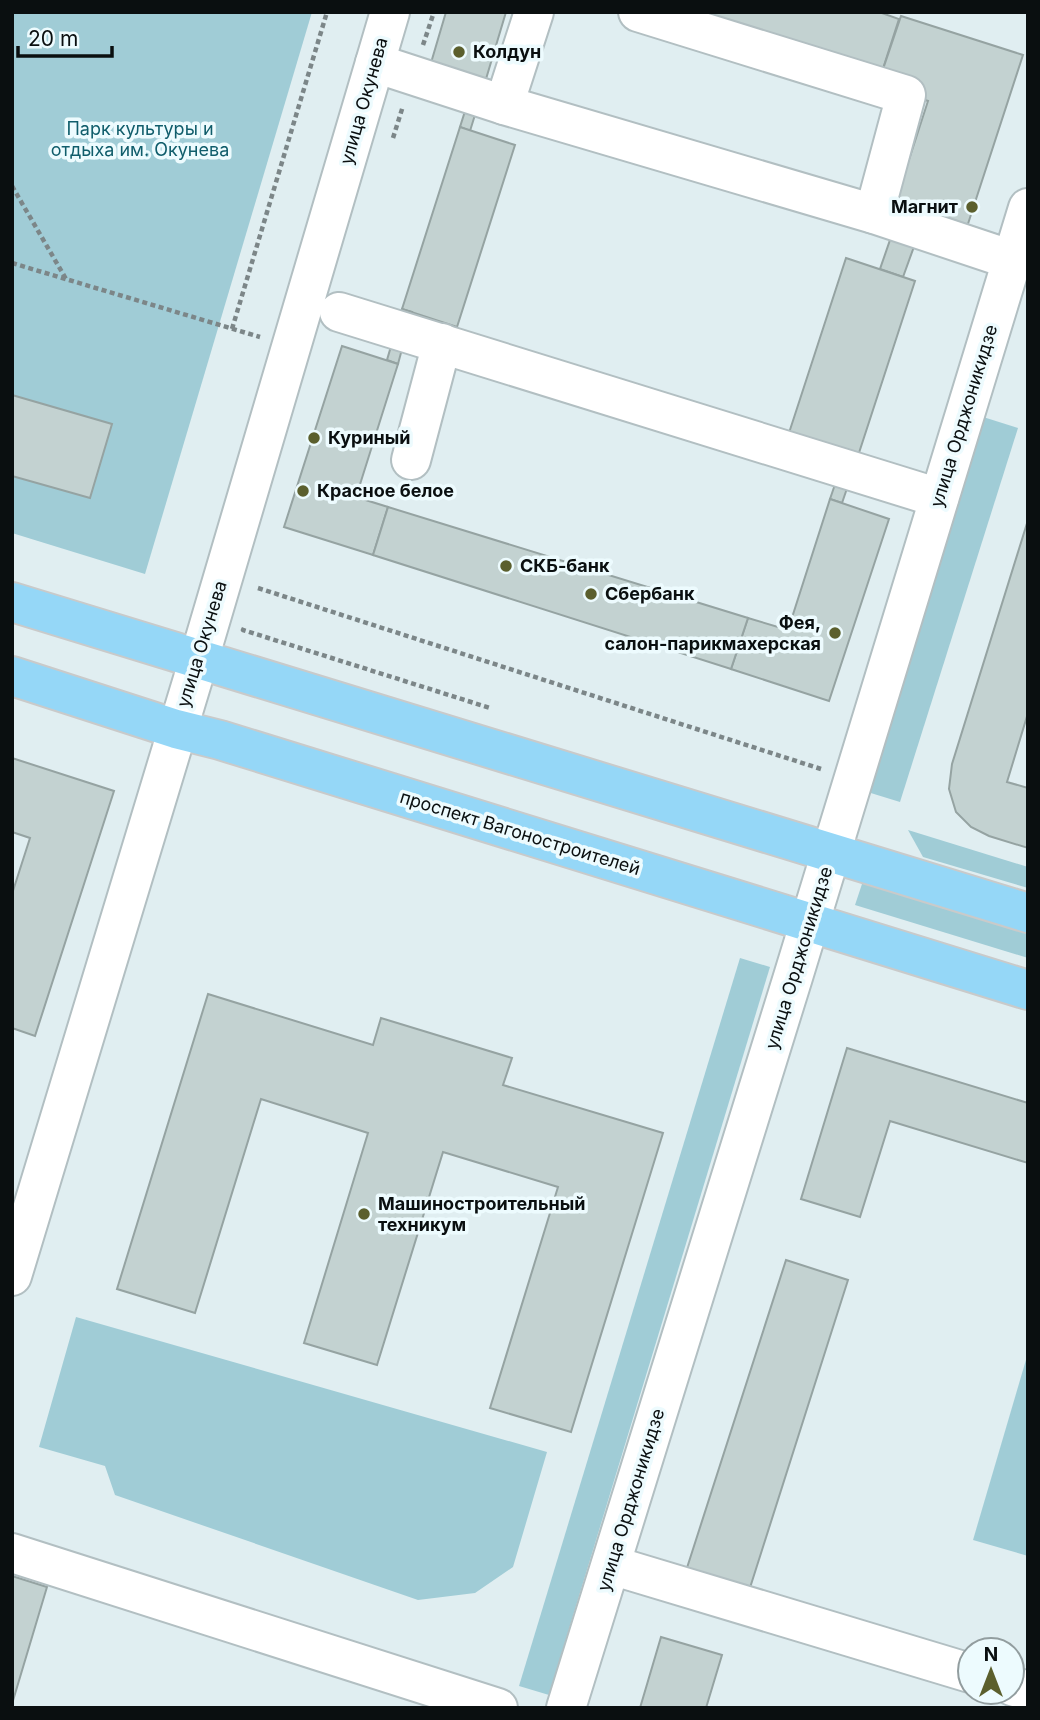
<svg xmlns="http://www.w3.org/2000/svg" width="1040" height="1720" font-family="Inter,sans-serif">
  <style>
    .green { fill: #a0ccd6 }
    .building { fill: #c3d2d1; stroke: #95a3a2; stroke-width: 2 }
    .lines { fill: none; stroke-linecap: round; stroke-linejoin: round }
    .minor-casing { stroke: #b2bfc2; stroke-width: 42 }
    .major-casing { stroke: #c9caca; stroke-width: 42 }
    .path { stroke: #7c8688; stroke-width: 4.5; stroke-dasharray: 5 3.5; stroke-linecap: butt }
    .minor { stroke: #fff; stroke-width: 38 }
    .major { stroke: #95d7f7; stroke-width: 38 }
    .poi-dot { fill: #5b5f2d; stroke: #edfbfe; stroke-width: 2.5 }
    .labels { text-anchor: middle; stroke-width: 7; stroke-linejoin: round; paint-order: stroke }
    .poi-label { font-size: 18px; font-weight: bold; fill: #0a0f10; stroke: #edfbfe; text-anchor: start }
    .street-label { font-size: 18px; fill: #0a0f10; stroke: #edfbfe }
    .park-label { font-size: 18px; fill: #105d6b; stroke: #edfbfe }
  </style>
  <rect width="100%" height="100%" fill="#e0eef1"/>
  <!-- green -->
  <g class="green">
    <path d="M12,12H312L145,574L12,533Z"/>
    <path d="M980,416L1018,428L900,802L861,790Z"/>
    <path d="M908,830L1028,867V888L923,857Z"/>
    <path d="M864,878L1028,928V958L855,905Z"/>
    <path d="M740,958L770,967L549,1695L519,1686Z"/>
    <path d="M76,1317L547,1452L513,1567L475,1593L418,1600L115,1495L105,1466L39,1447Z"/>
    <path d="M1028,1353V1556L973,1540Z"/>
  </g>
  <!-- building -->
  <g class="building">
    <path d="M446,12H506L483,89L428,73Z"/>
    <path d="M659,12H879L899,19L878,84Z"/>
    <path d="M901,16L1023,55L965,233L893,209L928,101L878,84Z"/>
    <path d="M473,86L483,89L470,131L460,127Z"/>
    <path d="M460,127L515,145L457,327L402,309Z"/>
    <path d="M900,211L924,219L903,277L880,269Z"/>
    <path d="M846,258L915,281L856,462L787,439Z"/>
    <path d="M402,309L412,312L398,364L387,360Z"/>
    <path d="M342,346L398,364L356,497L388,507L373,555L284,527Z"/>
    <path d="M12,395L112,424L90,498L12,476Z"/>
    <path d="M844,458L856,462L842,503L830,499Z"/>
    <path d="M830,499L889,519L829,701L731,669L748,618L788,630Z"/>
    <path d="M388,507L748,618L731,669L373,555Z"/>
    <path d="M1028,520V713L1007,782L1028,788V848L989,836L971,827L956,812L949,789L952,764Z"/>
    <path d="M12,758L114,791L35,1036L12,1028V894L30,838L12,832Z"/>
    <path d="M208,994L373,1045L381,1018L512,1058L503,1085L663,1133L571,1432L490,1408L558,1187L443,1152L377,1365L304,1343L368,1133L261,1099L195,1313L117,1289Z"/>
    <path d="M847,1048L1028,1103V1163L890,1121L860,1217L801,1199Z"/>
    <path d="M786,1260L848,1280L748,1594L685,1574Z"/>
    <path d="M12,1576L47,1587L12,1704Z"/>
    <path d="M661,1637L722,1655L706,1708H640Z"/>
  </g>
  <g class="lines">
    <!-- minor casing -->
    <g class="minor-casing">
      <g id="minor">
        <path d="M638,12L906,95L874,214"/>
        <path d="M375,63L504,105L874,214L1012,260"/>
        <path d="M504,105L534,12"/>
        <path d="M339,312L939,498"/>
        <path d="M411,460L442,343"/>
        <path d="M12,1276L199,659L390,12"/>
        <path d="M12,1553L498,1708"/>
        <path d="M611,1565L970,1673"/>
        <path d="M1012,1686L1028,1691"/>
        <path d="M566,1708L793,977L1028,208"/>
      </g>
    </g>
    <!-- major casing -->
    <g class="major-casing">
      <g id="major">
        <path d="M12,602L1028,913"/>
        <path d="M12,676L176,729L220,740L1028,990"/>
      </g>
    </g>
    <!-- path -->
    <g class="path">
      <path d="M423,45L434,12"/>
      <path d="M393,138L403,106"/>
      <path d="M12,186L66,279"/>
      <path d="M12,263L260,337"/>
      <path d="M232,329L327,12"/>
      <path d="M258,588L821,769"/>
      <path d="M244,628L243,630L490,708"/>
    </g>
    <!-- minor -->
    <use href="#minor" class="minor"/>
    <!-- major -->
    <use href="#major" class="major"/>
  </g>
  <!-- markers -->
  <g class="poi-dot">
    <circle cx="459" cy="52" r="7"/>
    <circle cx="972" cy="207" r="7"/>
    <circle cx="314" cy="438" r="7"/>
    <circle cx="303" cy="491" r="7"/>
    <circle cx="506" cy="566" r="7"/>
    <circle cx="591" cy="594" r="7"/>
    <circle cx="835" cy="633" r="7"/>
    <circle cx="364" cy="1214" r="7"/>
  </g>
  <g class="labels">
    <!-- poi labels -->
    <g class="poi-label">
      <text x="473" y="58">Колдун</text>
      <text x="958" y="213" text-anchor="end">Магнит</text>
      <text x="328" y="444">Куриный</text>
      <text x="317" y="497">Красное белое</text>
      <text x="520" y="572">СКБ-банк</text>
      <text x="605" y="600">Сбербанк</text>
      <text x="821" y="629" text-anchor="end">Фея,<tspan x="821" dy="21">салон-парикмахерская</tspan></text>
      <text x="378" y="1210">Машиностроительный<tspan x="378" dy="21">техникум</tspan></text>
    </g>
    <!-- street labels -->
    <g class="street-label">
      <text transform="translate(364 101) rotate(-74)" y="6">улица Окунева</text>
      <text transform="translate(964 416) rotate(-73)" y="6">улица Орджоникидзе</text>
      <text transform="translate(202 644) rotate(-73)" y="6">улица Окунева</text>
      <text transform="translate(520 833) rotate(17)" y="6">проспект Вагоностроителей</text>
      <text transform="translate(799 958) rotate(-73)" y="6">улица Орджоникидзе</text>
      <text transform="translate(631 1500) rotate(-73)" y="6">улица Орджоникидзе</text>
    </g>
    <!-- park labels -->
    <g class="park-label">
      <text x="140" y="135">Парк культуры и<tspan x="140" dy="21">отдыха им. Окунева</tspan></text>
    </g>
  </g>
  <!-- border -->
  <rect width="1040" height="1720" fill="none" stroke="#0a0f10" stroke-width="28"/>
  <!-- north arrow -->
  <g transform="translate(991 1671)"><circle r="33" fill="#edfbfe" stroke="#929d9f" stroke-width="2"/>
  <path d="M0-5L12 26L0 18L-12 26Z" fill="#5b5f2d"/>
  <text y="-10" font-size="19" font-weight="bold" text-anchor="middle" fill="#0a0f10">N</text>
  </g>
  <!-- scale -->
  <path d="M18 46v10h94v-10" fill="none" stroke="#0a0f10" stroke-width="3.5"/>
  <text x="28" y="46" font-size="21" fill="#0a0f10" stroke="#edfbfe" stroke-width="5" paint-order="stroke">20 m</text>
</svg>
